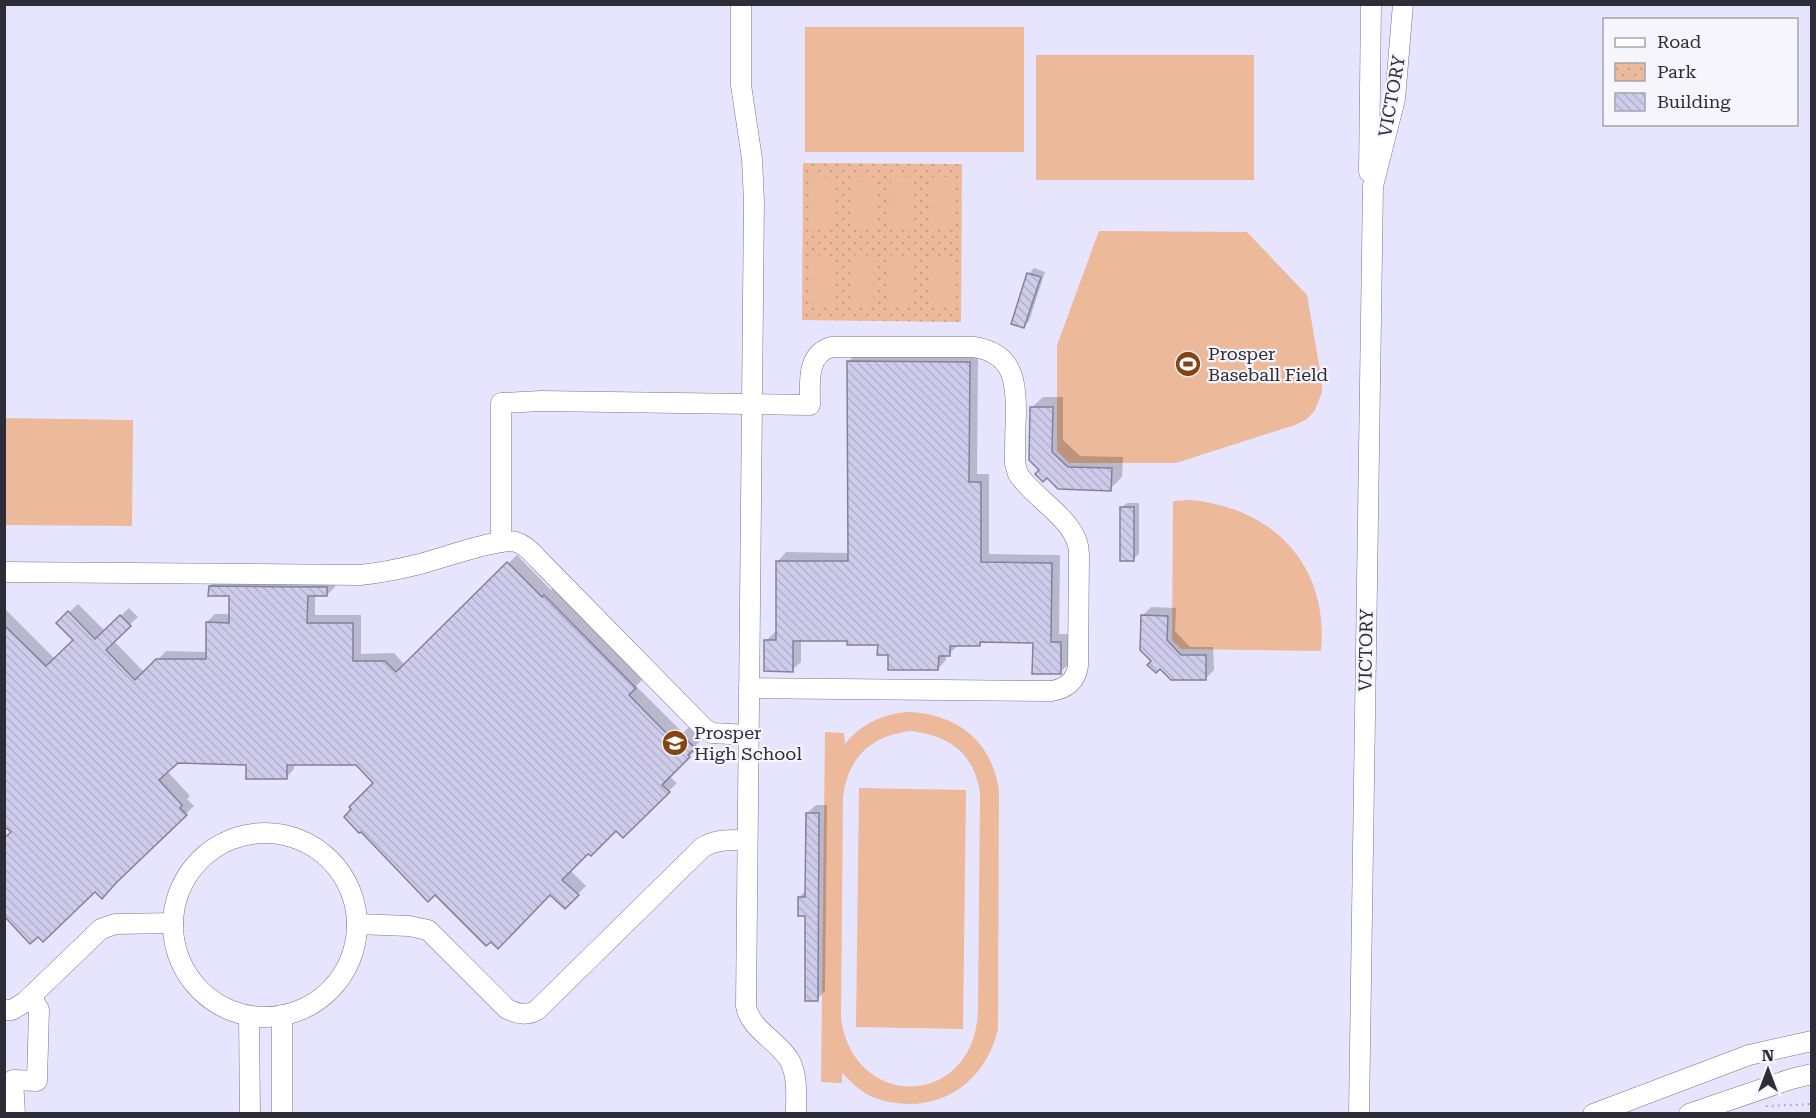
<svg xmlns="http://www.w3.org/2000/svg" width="1816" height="1118" font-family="'Roboto Serif',serif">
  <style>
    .park { fill: url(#park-dots) }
    .garden { fill: #ecb99b; fill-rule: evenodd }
    .shadow { fill: #0003 }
    .building { fill: url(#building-back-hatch); stroke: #83809c; stroke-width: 1.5 }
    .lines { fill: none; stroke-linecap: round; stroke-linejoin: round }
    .minor-casing { stroke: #76748f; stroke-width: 21 }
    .path { stroke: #a19fb3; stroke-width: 2; stroke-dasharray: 1.5 4.5; stroke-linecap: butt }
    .minor { stroke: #fff; stroke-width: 20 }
    .labels { text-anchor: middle; stroke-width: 4.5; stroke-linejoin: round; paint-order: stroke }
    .street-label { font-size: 18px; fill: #2d2c37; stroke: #f5f5fb }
    .poi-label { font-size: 18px; fill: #2d2c37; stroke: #f5f5fb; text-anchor: start }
  </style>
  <defs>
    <pattern id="park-dots" width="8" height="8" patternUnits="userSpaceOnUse" patternTransform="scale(1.5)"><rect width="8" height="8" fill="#ecb99b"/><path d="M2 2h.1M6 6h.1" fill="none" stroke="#cb9f86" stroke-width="1.8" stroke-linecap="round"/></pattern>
    <pattern id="building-back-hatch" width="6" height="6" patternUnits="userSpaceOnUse" patternTransform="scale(1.5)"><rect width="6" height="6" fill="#cfcceb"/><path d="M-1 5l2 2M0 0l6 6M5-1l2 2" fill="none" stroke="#b2afca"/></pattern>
  </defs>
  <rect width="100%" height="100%" fill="#e7e5fe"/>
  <!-- park -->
  <path class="park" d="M803,163L962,164L961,322L802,320Z"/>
  <!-- garden -->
  <g class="garden">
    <rect x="805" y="27" width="219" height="125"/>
    <rect x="1036" y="55" width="218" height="125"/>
    <path d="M812,176L835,177L834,228H811Z"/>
    <path d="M852,176L875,177L874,228H850Z"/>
    <path d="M891,176L914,177L913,228H890Z"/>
    <path d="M931,177H954L953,229L930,228Z"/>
    <path d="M1099,231L1247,232L1307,295L1322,382V392L1315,410L1307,419L1295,425L1176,463H1069L1057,451V345Z"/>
    <path d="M811,255L835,256L834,307H810Z"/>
    <path d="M851,255L874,256L873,307H850Z"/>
    <path d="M890,255L914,256L912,307H889Z"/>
    <path d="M930,256H954L953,308L929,307Z"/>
    <path d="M5,418L133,420L132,526L5,525Z"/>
    <path d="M1191,500C1274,508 1329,566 1321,651L1181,649L1172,640L1173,501Z"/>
    <path d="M906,712C956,713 992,740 999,791L998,1029C985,1086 933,1118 875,1098C862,1093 852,1083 842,1073V1083L821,1082L825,732L844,733L845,744C861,724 881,715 906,712ZM911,731C950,736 974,753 980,793L978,1009C976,1108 855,1113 841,1019L843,797C848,757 872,735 911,731Z"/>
    <path d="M859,788L966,790L963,1029L856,1027Z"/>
  </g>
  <!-- shadow -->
  <g class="shadow">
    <path d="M1034,268L1045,272L1029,321L1024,326L1029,274Z"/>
    <path d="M857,353L978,354L977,474H989V554L1060,555L1059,634H1069V664L1060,672L1034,641H983L979,645H958L949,654H946V660L938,669L890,654L879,644L848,639H801V662L792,670L766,641L775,632H777L778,561L786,552L849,553V361Z"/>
    <path d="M1043,397H1063V440L1080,456L1123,457L1122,477L1110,489L1041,469L1031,408Z"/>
    <path d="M1127,503H1139V554L1133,559L1121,508Z"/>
    <path d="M517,555L551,590L553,588L643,679L636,686L683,733L690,726L702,739L696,745L698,748L669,776L677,783L669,791L623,836L616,828L570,870L586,886L565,907L551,893L375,783L357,764L294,763V769L286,778L248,763L177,761L167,771L190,796L187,799L194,806L122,875L95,890L13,832L4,824L5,609L55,659L75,640L58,623L78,604L105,631L129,608L138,617L113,640L145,673L166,651L207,652V622L215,614H230V594L210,586L218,578L335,579V587L327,595H315V615H361V654L394,653L405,665Z"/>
    <path d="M1151,607L1176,608L1175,631L1190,647H1213L1214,670L1205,679L1153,661L1143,615Z"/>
    <path d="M816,805H827L825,991L817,999L807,915L799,897L807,890V813Z"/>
  </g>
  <!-- building -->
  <g class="building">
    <path d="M1027,273L1041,277L1024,328L1011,324Z"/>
    <path d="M847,361L970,362L969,482H981V562L1052,563L1051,642H1061V674H1032L1033,643L980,642V646H950V656H939L938,670H888V655H877L878,645H847V641H793V672L764,671V640H776V561H848Z"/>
    <path d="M1030,407H1053L1052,452L1068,467L1112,468L1111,491L1058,489L1047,478L1043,482L1035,474L1039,470L1029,460Z"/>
    <rect x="1120" y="507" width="14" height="54"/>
    <path d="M507,562L542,597L544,595L636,688L629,695L673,740L680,733L695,748L688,755L690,757L662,785L670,792L623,838L616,831L591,856L588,854L562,880L579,895L565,909L550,895L498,949L491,942L486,946L435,895L428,902L361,832L359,833L344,817L351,809L349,807L373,783L356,765H287V779H246V765L178,763L159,780L182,805L180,808L187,815L116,883L102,899L95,892L43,942L38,937L30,944L4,916V838L11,832L4,826V625L46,666L73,640L56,623L68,611L95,639L120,615L131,626L106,650L135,680L156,659H206V622L229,623V596H208L209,586L327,587V596H308L307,623H353V661H385L396,672Z"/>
    <path d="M1141,615L1168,616L1167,640L1181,655H1206V680H1171L1160,669L1156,673L1147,665L1151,661L1140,650Z"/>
    <path d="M806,813H819L818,1001H805V916H798V897H805Z"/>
  </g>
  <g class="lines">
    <!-- minor casing -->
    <g class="minor-casing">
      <g id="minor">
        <path d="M741,4V85L752,159L754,201L746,1006C750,1030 779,1041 790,1061C798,1077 796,1096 796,1114"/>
        <path d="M1369,172L1371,4"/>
        <path d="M501,542V403L541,401L810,405C810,383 806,355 831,347H974C1014,353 1016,382 1016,415C1015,431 1015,447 1015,463L1018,474C1036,501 1079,521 1079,554L1078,666C1076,681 1066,689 1051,691L749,688"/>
        <path d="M4,572L360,575C380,573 400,569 420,564C441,559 499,537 516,542C526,545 532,553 538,559L705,729L712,733L748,735"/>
        <circle cx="265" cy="925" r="92"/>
        <path d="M357,924L409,926L428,930L507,1009C518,1014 527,1016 537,1010L703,847C717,839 731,840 747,840"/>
        <path d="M4,1010H12L25,1002L101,929L115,924L173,923"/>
        <path d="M282,1015V1114"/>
        <path d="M249,1016L250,1114"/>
        <path d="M15,1114L13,1080L37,1081L39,1010L31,996"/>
        <path d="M1359,1114L1373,186L1395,99L1403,4"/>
        <path d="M1593,1114L1749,1055L1812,1041"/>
        <path d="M1689,1114L1791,1079L1812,1074"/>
      </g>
    </g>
    <!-- path -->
    <path class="path" d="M1766,1106L1812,1104"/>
    <!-- minor -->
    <use href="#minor" class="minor"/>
  </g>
  <!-- icons -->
  <defs>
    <g id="stadium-disc" transform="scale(1.35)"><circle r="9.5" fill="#864413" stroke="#f5f5fb"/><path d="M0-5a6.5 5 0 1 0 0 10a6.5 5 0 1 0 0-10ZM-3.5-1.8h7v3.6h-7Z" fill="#fff"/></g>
    <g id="school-disc" transform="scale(1.35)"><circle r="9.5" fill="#864413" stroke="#f5f5fb"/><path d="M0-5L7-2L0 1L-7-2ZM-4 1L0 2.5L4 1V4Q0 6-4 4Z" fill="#fff"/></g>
  </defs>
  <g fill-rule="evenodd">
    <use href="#stadium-disc" x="1188" y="364"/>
    <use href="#school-disc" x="675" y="743"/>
  </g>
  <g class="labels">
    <!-- street labels -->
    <g class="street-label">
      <text transform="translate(1392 96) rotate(-80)" y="6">VICTORY</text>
      <text transform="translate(1366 650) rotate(-89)" y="6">VICTORY</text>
    </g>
    <!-- poi labels -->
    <g class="poi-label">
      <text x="1208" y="360">Prosper<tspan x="1208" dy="21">Baseball Field</tspan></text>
      <text x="694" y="739">Prosper<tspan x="694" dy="21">High School</tspan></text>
    </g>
  </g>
  <!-- border -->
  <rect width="1816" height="1118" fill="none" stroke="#2d2c37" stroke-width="12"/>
  <!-- legend -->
  <rect x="1603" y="18" width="195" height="108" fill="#f5f5fb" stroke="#a5a5ad" stroke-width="1.5"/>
  <rect x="1615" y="38" width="30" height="9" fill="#ffffff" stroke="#a5a5ad" stroke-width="1.5"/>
  <text x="1657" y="48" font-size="18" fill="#2d2c37">Road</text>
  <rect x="1615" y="63" width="30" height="18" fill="url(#park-dots)" stroke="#a5a5ad" stroke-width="1.5"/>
  <text x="1657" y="78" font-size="18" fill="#2d2c37">Park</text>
  <rect x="1615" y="93" width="30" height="18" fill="url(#building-back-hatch)" stroke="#a5a5ad" stroke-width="1.5"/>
  <text x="1657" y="108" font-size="18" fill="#2d2c37">Building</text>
  <!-- north arrow -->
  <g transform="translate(1768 1070)" stroke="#f5f5fb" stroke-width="4.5" paint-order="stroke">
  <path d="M0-4.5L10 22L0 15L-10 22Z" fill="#2d2c37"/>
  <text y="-9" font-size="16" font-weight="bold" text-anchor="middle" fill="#2d2c37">N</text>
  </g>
</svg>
